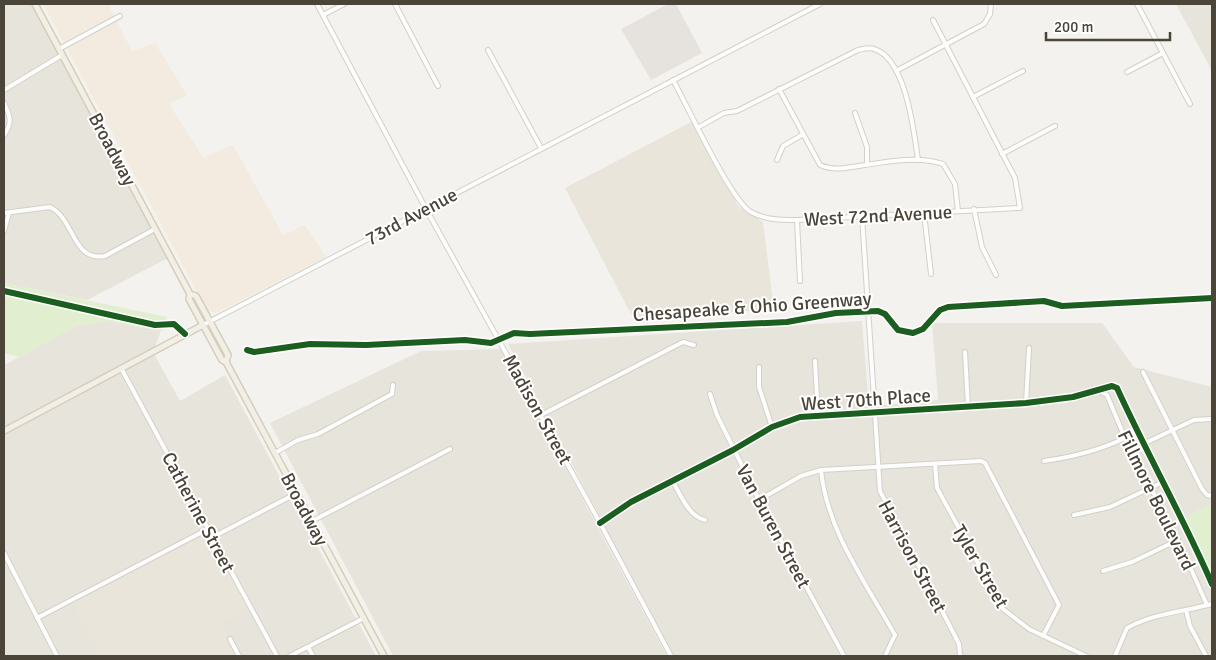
<svg xmlns="http://www.w3.org/2000/svg" width="1216" height="660" font-family="Signika,sans-serif">
  <style>
    .residential { fill: #e7e4dc }
    .commercial { fill: #f3ebdf }
    .education { fill: #eae5da }
    .green { fill: #e1eecf }
    .parking { fill: #e6e3df }
    .lines { fill: none; stroke-linecap: round; stroke-linejoin: round }
    .minor-casing { stroke: #d2d0cb; stroke-width: 6 }
    .major-casing { stroke: #d6cebb; stroke-width: 8 }
    .minor { stroke: #fdfdfc; stroke-width: 4 }
    .major { stroke: #f2efe6; stroke-width: 5 }
    .cycleway-casing { stroke: #fff; stroke-width: 9 }
    .cycleway { stroke: #1b5e20; stroke-width: 6 }
    .labels { text-anchor: middle; stroke-width: 4; stroke-linejoin: round; paint-order: stroke }
    .street-label { font-size: 19px; fill: #4b4439; stroke: #fff }
  </style>
  <rect width="100%" height="100%" fill="#f4f2ee"/>
  <!-- residential -->
  <g class="residential">
    <path d="M4,4H35L170,257L87,300L4,283Z"/>
    <path d="M1176,4H1212V71Z"/>
    <path d="M108,321L142,328H162L153,352L180,401L225,375L376,656H4V365L76,326Z"/>
    <path d="M862,321L869,406L938,400L932,323H1102L1134,367L1212,387V504L1185,518L1212,578V656H674L508,344Z"/>
    <path d="M502,349L667,656H393L270,423L421,351Z"/>
  </g>
  <!-- commercial -->
  <path class="commercial" d="M43,4H108L132,51L155,43L187,95L169,104L203,157L233,145L283,235L305,225L326,257L218,312L214,313L207,310Z"/>
  <!-- education -->
  <g class="education">
    <path d="M695,120L738,206L763,222L774,309L634,320L565,188Z"/>
    <path d="M208,531L249,608L221,622L239,656H100L72,603Z"/>
  </g>
  <!-- green -->
  <g class="green">
    <path d="M4,283L167,317L162,328H142L108,321L76,326L19,357L4,353Z"/>
    <path d="M1212,504V578L1185,518Z"/>
  </g>
  <!-- parking -->
  <path class="parking" d="M668,4H676L702,53L651,80L621,29Z"/>
  <g class="lines">
    <!-- minor casing -->
    <g class="minor-casing">
      <g id="minor">
        <path d="M317,4L426,209L600,523L671,656"/>
        <path d="M395,4L438,86"/>
        <path d="M1137,4L1190,104"/>
        <path d="M323,15L344,4"/>
        <path d="M59,49L120,16"/>
        <path d="M488,50L541,148"/>
        <path d="M896,71L984,24L990,14L991,4"/>
        <path d="M1127,72L1163,53"/>
        <path d="M673,80C687,105 731,201 751,212C765,220 781,220 797,220L1020,208L1015,178L933,20"/>
        <path d="M779,89L820,165C836,172 848,167 865,165C890,161 919,156 943,164L955,184L958,211"/>
        <path d="M4,90L62,55"/>
        <path d="M973,97L1023,71"/>
        <path d="M4,103C10,115 13,123 4,135"/>
        <path d="M855,113L867,147V164"/>
        <path d="M699,127L724,113L737,111L858,50C863,49 869,47 874,49C906,58 914,132 918,160"/>
        <path d="M1002,154L1055,126"/>
        <path d="M777,160L783,146L802,135"/>
        <path d="M974,209L982,247L996,275"/>
        <path d="M4,213L50,207C75,219 72,262 105,256L155,229"/>
        <path d="M924,213L931,274"/>
        <path d="M862,216L880,491L954,634L959,644L960,656"/>
        <path d="M797,220L800,281"/>
        <path d="M4,231L9,213"/>
        <path d="M203,325L820,4"/>
        <path d="M965,352L968,407"/>
        <path d="M815,361L818,416"/>
        <path d="M759,367V387L772,427"/>
        <path d="M121,368L277,656"/>
        <path d="M1143,372L1202,489L1207,495L1212,496"/>
        <path d="M1099,391L1107,395L1125,438L1178,540L1207,605"/>
        <path d="M710,394L717,415L759,500L844,656"/>
        <path d="M1026,403L1029,348"/>
        <path d="M541,415L683,342L694,345"/>
        <path d="M1143,444L1194,420L1212,419"/>
        <path d="M275,453L298,440L318,434L392,394L393,385"/>
        <path d="M1044,461C1073,457 1098,451 1125,438"/>
        <path d="M935,464L937,488L1003,609L1029,629L1086,656"/>
        <path d="M821,470C827,531 866,583 895,635L885,656"/>
        <path d="M672,480C681,495 688,516 705,520"/>
        <path d="M759,500L801,476L821,470L981,461L985,463L1059,605L1043,636"/>
        <path d="M1074,515L1110,507L1163,482"/>
        <path d="M312,521L450,449"/>
        <path d="M600,523L631,502L733,450L772,427L800,417L1026,403L1073,397L1112,386L1117,388C1147,454 1183,517 1212,584"/>
        <path d="M213,537L297,493"/>
        <path d="M4,553L57,656"/>
        <path d="M1103,571L1132,562L1178,540"/>
        <path d="M1186,610L1190,626L1206,656"/>
        <path d="M37,618L208,529"/>
        <path d="M230,639L239,656"/>
        <path d="M308,647L313,656"/>
        <path d="M290,656L364,618"/>
        <path d="M1115,656L1127,628C1155,613 1182,612 1212,604"/>
      </g>
    </g>
    <!-- major casing -->
    <g class="major-casing">
      <g id="major">
        <path d="M35,4L190,294L189,299L222,360L226,362L384,656"/>
        <path d="M190,294L196,296L228,355L226,362"/>
        <path d="M4,431L203,325"/>
      </g>
    </g>
    <!-- minor -->
    <use href="#minor" class="minor"/>
    <!-- major -->
    <use href="#major" class="major"/>
    <!-- cycleway casing -->
    <g class="cycleway-casing">
      <g id="cycleway">
        <path d="M4,291L155,325L174,324L185,334"/>
        <path d="M247,350L254,352L310,344L366,345L465,340L491,343L514,333L530,334L787,322L836,313L878,311L885,314L898,330L913,333L923,329L940,310L948,307L1044,301L1062,306L1212,298"/>
        <path d="M600,523L631,502L733,450L772,427L800,417L1026,403L1073,397L1112,386L1117,388C1147,454 1183,517 1212,584"/>
      </g>
    </g>
    <!-- cycleway -->
    <use href="#cycleway" class="cycleway"/>
  </g>
  <g class="labels">
    <!-- street labels -->
    <g class="street-label">
      <text transform="translate(113 149) rotate(62)" y="7">Broadway</text>
      <text transform="translate(878 215) rotate(-3)" y="7">West 72nd Avenue</text>
      <text transform="translate(411 216) rotate(-28)" y="7">73rd Avenue</text>
      <text transform="translate(752 306) rotate(-4)" y="7">Chesapeake &amp; Ohio Greenway</text>
      <text transform="translate(866 399) rotate(-4)" y="7">West 70th Place</text>
      <text transform="translate(538 409) rotate(61)" y="7">Madison Street</text>
      <text transform="translate(1157 500) rotate(64)" y="7">Fillmore Boulevard</text>
      <text transform="translate(305 509) rotate(62)" y="7">Broadway</text>
      <text transform="translate(199 512) rotate(62)" y="7">Catherine Street</text>
      <text transform="translate(774 526) rotate(62)" y="7">Van Buren Street</text>
      <text transform="translate(913 556) rotate(62)" y="7">Harrison Street</text>
      <text transform="translate(981 566) rotate(60)" y="7">Tyler Street</text>
    </g>
  </g>
  <!-- border -->
  <rect width="1216" height="660" fill="none" stroke="#4b4439" stroke-width="10"/>
  <!-- scale -->
  <path d="M1046 32v8h124v-8" fill="none" stroke="#4b4439" stroke-width="2.5"/>
  <text x="1054" y="32" font-size="15" fill="#4b4439" stroke="#ffffff" stroke-width="4" paint-order="stroke">200 m</text>
</svg>
